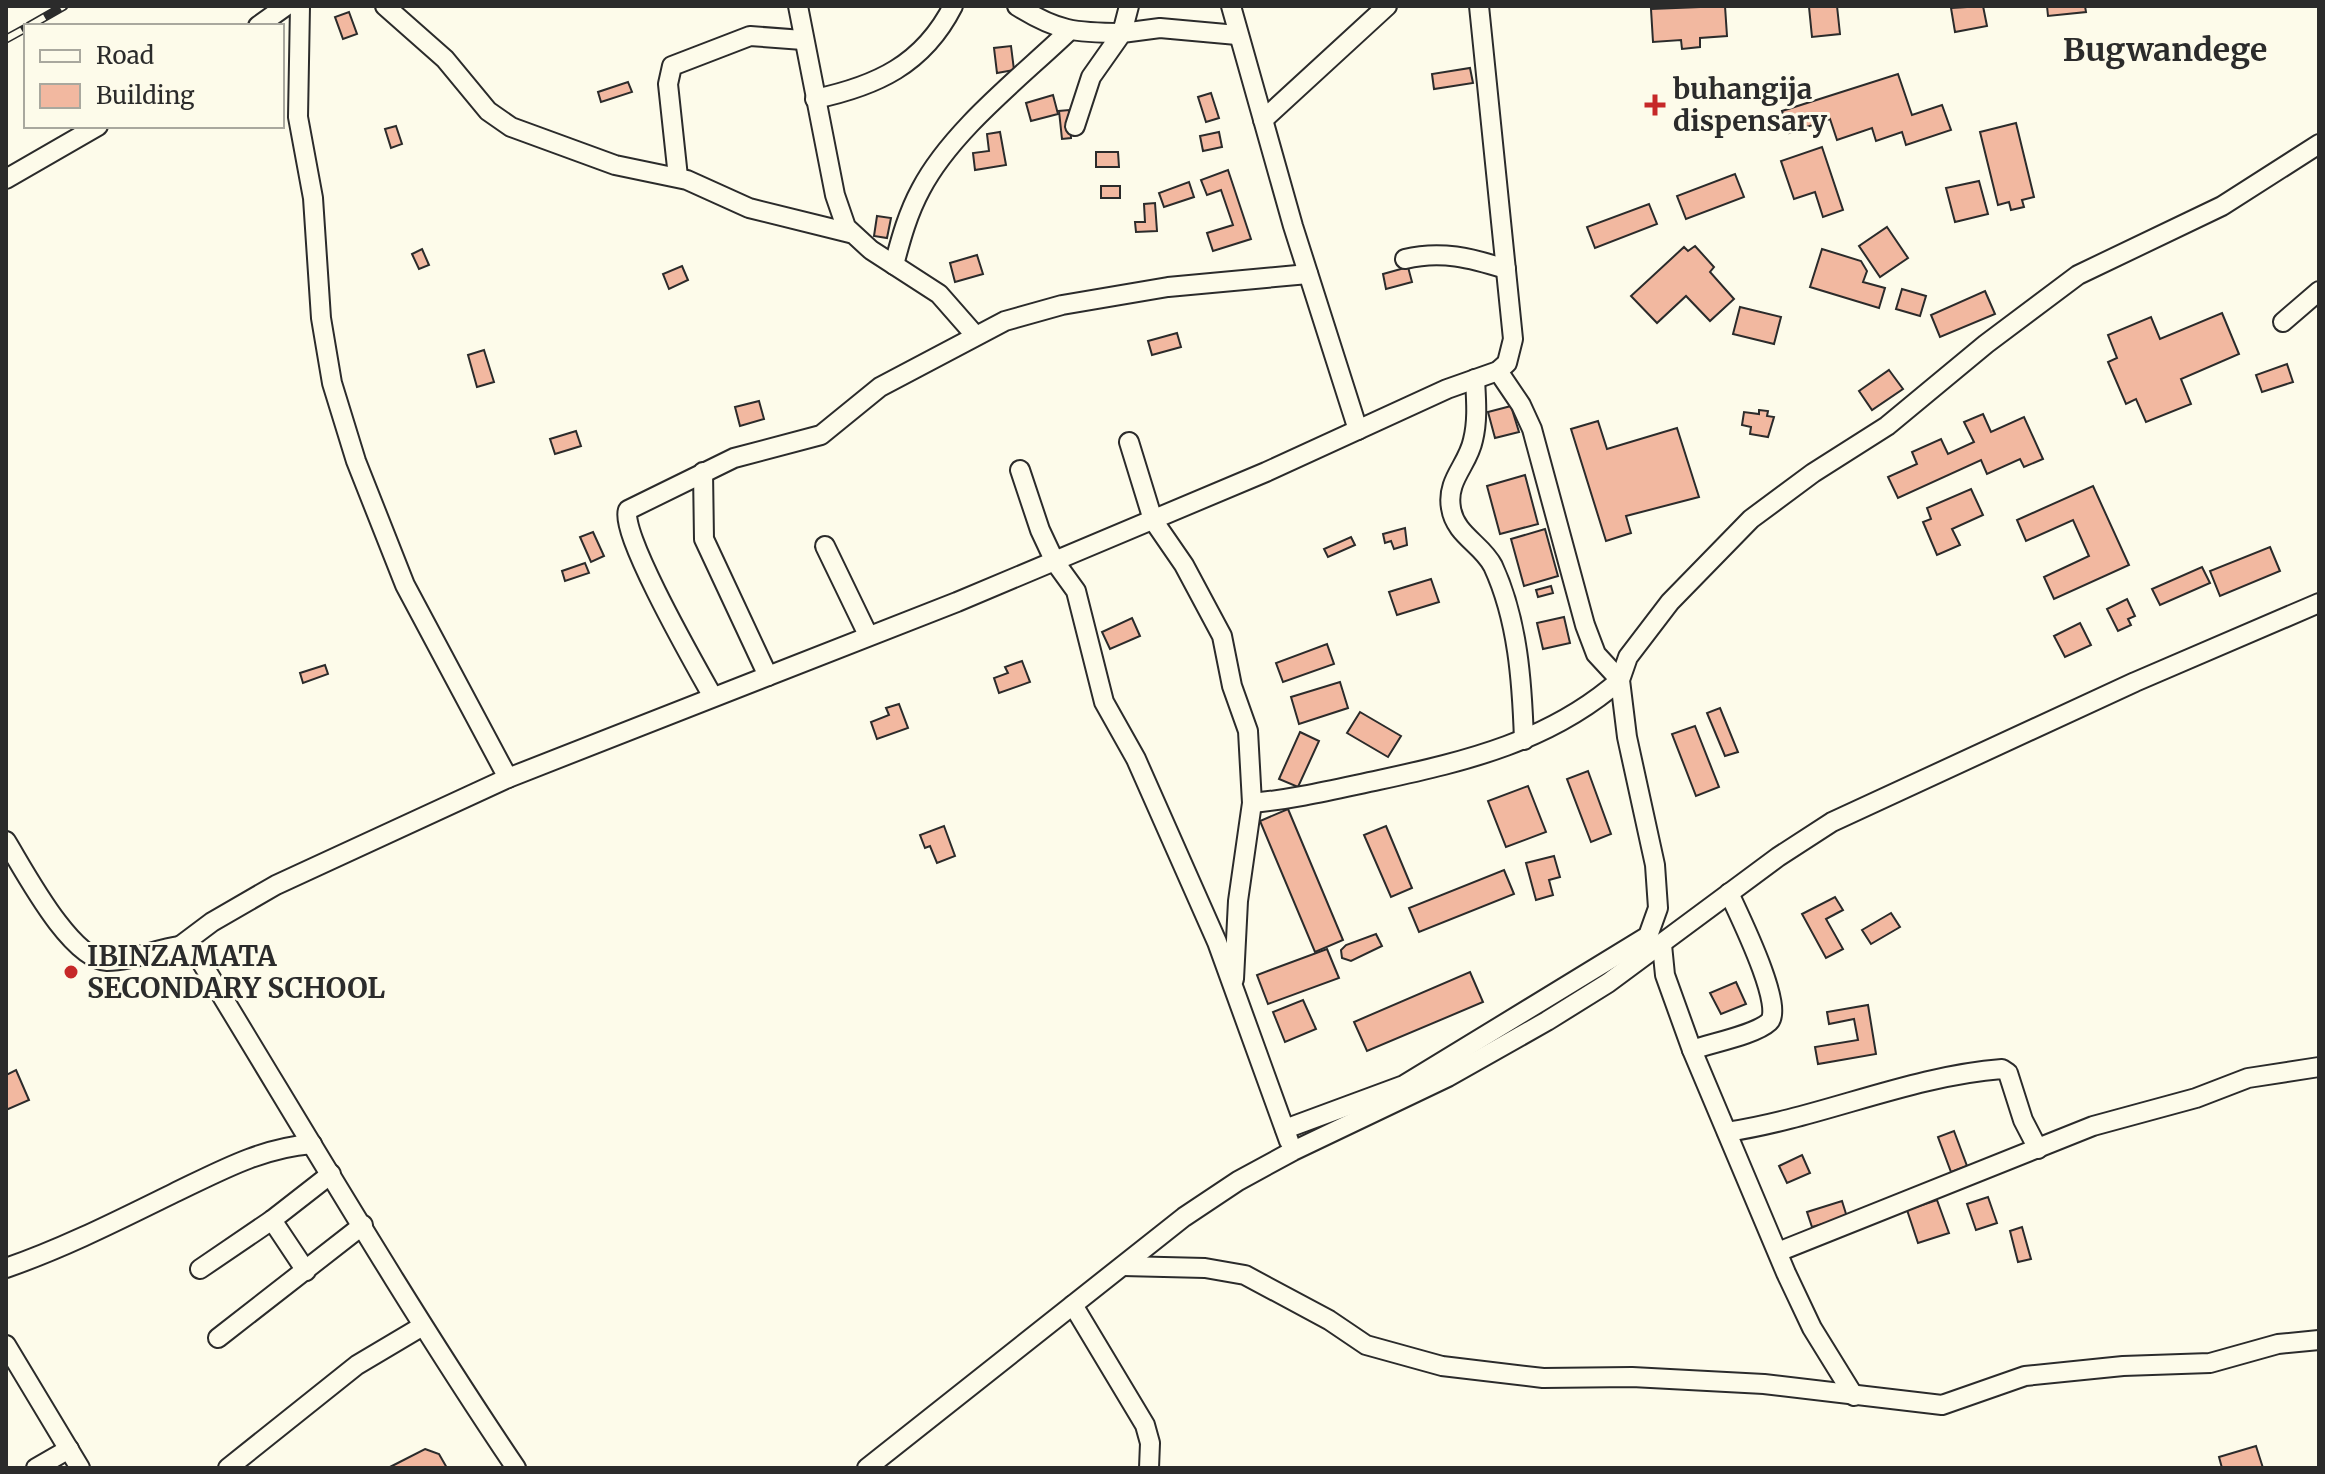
<svg xmlns="http://www.w3.org/2000/svg" width="2325" height="1474" font-family="Merriweather,serif">
  <style>
    .building { fill: #f2b8a0; stroke: #2b2b2b; stroke-width: 2 }
    .lines { fill: none; stroke-linecap: round; stroke-linejoin: round }
    .minor-casing { stroke: #2b2b2b; stroke-width: 22 }
    .minor { stroke: #fdfbea; stroke-width: 18 }
    .rail-casing { stroke: #2b2b2b; stroke-width: 9 }
    .rail { stroke: #fdfbea; stroke-width: 6; stroke-dasharray: 18; stroke-linecap: butt }
    .poi-dot { fill: #c62828; stroke: #fdfbea; stroke-width: 3 }
    .labels { text-anchor: middle; stroke-width: 6; stroke-linejoin: round; paint-order: stroke }
    .poi-label { font-size: 28px; font-weight: bold; fill: #2b2b2b; stroke: #fdfbea; text-anchor: start }
    .quarter-label { font-size: 32px; font-weight: bold; fill: #2b2b2b; stroke: #fdfbea }
  </style>
  <rect width="100%" height="100%" fill="#fdfbea"/>
  <!-- building -->
  <g class="building">
    <path d="M1725,6L1727,36L1700,38V47L1682,49L1681,40L1653,42L1651,9Z"/>
    <path d="M1837,6L1840,34L1812,37L1809,7Z"/>
    <path d="M1983,6L1987,26L1955,32L1951,8Z"/>
    <path d="M2047,6H2085L2086,12L2048,16Z"/>
    <path d="M349,12L357,34L343,39L335,17Z"/>
    <path d="M1011,46L1014,70L997,73L994,48Z"/>
    <path d="M1470,68L1473,83L1434,89L1432,74Z"/>
    <path d="M1898,74L1912,115L1942,105L1951,130L1906,145L1902,132L1876,141L1872,128L1837,140L1830,119L1789,133L1782,111Z"/>
    <path d="M628,82L632,92L601,102L598,92Z"/>
    <path d="M1211,93L1219,118L1206,122L1198,97Z"/>
    <path d="M1053,95L1058,114L1031,121L1026,103Z"/>
    <path d="M1069,110L1071,138L1062,139L1059,111Z"/>
    <path d="M2016,123L2034,197L2022,200L2024,207L2011,210L2009,202L1998,205L1980,132Z"/>
    <path d="M396,126L402,144L391,148L385,129Z"/>
    <path d="M1000,132L1006,165L975,170L973,153L989,151L987,134Z"/>
    <path d="M1219,132L1222,147L1203,151L1200,136Z"/>
    <path d="M1822,147L1843,210L1823,217L1815,192L1794,199L1781,161Z"/>
    <path d="M1096,152H1118L1119,167H1096Z"/>
    <path d="M1228,170L1251,239L1213,251L1207,233L1233,225L1221,190L1207,195L1201,180Z"/>
    <path d="M1735,174L1744,197L1686,219L1677,196Z"/>
    <path d="M1979,181L1988,214L1955,222L1946,188Z"/>
    <path d="M1189,182L1194,197L1164,207L1159,193Z"/>
    <rect x="1101" y="186" width="19" height="12"/>
    <path d="M1155,203L1157,231L1136,232L1135,222H1145L1144,204Z"/>
    <path d="M1649,204L1657,224L1595,248L1587,227Z"/>
    <path d="M877,216L891,218L887,238L874,236Z"/>
    <path d="M1887,227L1908,258L1880,277L1859,246Z"/>
    <path d="M1695,246L1714,267L1710,272L1734,299L1710,321L1686,296L1657,323L1631,296L1684,247L1688,251Z"/>
    <path d="M422,249L429,265L419,269L412,254Z"/>
    <path d="M1822,249L1861,261L1867,271L1863,282L1885,288L1879,308L1810,287Z"/>
    <path d="M977,255L983,274L955,282L950,263Z"/>
    <path d="M682,266L688,280L669,289L663,274Z"/>
    <path d="M1408,267L1412,282L1386,289L1383,274Z"/>
    <path d="M1902,289L1926,296L1920,316L1896,309Z"/>
    <path d="M1985,291L1995,314L1940,337L1931,315Z"/>
    <path d="M1740,307L1781,317L1774,344L1733,334Z"/>
    <path d="M2222,313L2239,354L2181,379L2191,404L2146,422L2136,399L2126,404L2108,362L2117,358L2108,335L2151,317L2160,339Z"/>
    <path d="M1177,333L1181,347L1152,355L1148,341Z"/>
    <path d="M484,350L494,382L477,387L468,355Z"/>
    <path d="M2287,364L2293,382L2262,392L2256,375Z"/>
    <path d="M1889,370L1903,389L1872,410L1859,391Z"/>
    <path d="M759,401L764,419L740,426L735,407Z"/>
    <path d="M1511,406L1519,432L1495,438L1488,412Z"/>
    <path d="M1759,410L1768,411L1767,416L1774,417L1768,437L1750,434L1751,427L1742,425L1744,412L1759,414Z"/>
    <path d="M1983,414L1991,432L2024,417L2043,459L2024,467L2020,459L1987,474L1981,460L1898,498L1888,477L1917,464L1912,452L1941,439L1948,454L1974,442L1964,422Z"/>
    <path d="M1598,421L1607,449L1677,428L1699,497L1626,516L1631,533L1606,541L1571,429Z"/>
    <path d="M576,431L581,446L555,454L550,439Z"/>
    <path d="M1525,475L1538,524L1500,534L1487,486Z"/>
    <path d="M2093,486L2129,565L2054,599L2044,577L2089,556L2073,520L2026,541L2017,520Z"/>
    <path d="M1971,489L1983,515L1952,529L1960,545L1937,555L1923,522L1931,519L1927,508Z"/>
    <path d="M1405,528L1407,545L1394,549L1391,541L1385,543L1383,534Z"/>
    <path d="M1545,529L1558,576L1524,586L1511,539Z"/>
    <path d="M593,532L604,556L591,562L580,537Z"/>
    <path d="M1351,537L1355,545L1328,557L1324,549Z"/>
    <path d="M2270,547L2280,571L2220,596L2210,571Z"/>
    <path d="M585,563L589,573L565,581L562,571Z"/>
    <path d="M2202,567L2210,583L2160,605L2152,589Z"/>
    <path d="M1431,579L1439,602L1397,615L1389,592Z"/>
    <path d="M1551,586L1553,593L1538,597L1536,590Z"/>
    <path d="M2127,599L2135,616L2128,619L2131,625L2118,631L2107,609Z"/>
    <path d="M1564,617L1570,643L1543,649L1537,623Z"/>
    <path d="M1132,618L1140,636L1110,649L1102,632Z"/>
    <path d="M2080,623L2091,645L2065,657L2054,636Z"/>
    <path d="M1327,644L1334,664L1283,682L1276,663Z"/>
    <path d="M1022,661L1030,682L999,693L994,678L1008,673L1005,667Z"/>
    <path d="M325,665L328,674L303,683L300,673Z"/>
    <path d="M1340,682L1348,708L1299,724L1291,697Z"/>
    <path d="M899,704L908,728L877,739L871,722L889,715L886,708Z"/>
    <path d="M1720,708L1738,752L1725,756L1707,713Z"/>
    <path d="M1360,712L1401,736L1388,757L1347,733Z"/>
    <path d="M1695,726L1719,787L1696,796L1672,734Z"/>
    <path d="M1300,732L1319,741L1298,787L1279,779Z"/>
    <path d="M1588,771L1611,834L1591,842L1567,779Z"/>
    <path d="M1528,786L1546,832L1506,847L1488,801Z"/>
    <path d="M1288,809L1343,940L1315,952L1260,821Z"/>
    <path d="M944,826L955,856L937,863L930,846L925,848L920,835Z"/>
    <path d="M1386,826L1412,888L1391,897L1364,835Z"/>
    <path d="M1554,856L1560,877L1549,880L1553,895L1536,900L1526,863Z"/>
    <path d="M1504,870L1514,894L1419,932L1409,908Z"/>
    <path d="M1835,897L1843,910L1826,919L1843,949L1826,958L1802,914Z"/>
    <path d="M1891,913L1900,927L1871,944L1862,930Z"/>
    <path d="M1376,934L1382,946L1351,961L1342,958L1341,950L1346,945Z"/>
    <path d="M1327,949L1339,978L1268,1004L1257,975Z"/>
    <path d="M1470,972L1483,1002L1367,1051L1354,1022Z"/>
    <path d="M1736,982L1746,1004L1721,1014L1710,993Z"/>
    <path d="M1303,1000L1316,1029L1285,1042L1273,1012Z"/>
    <path d="M1868,1005L1876,1054L1818,1064L1815,1047L1858,1040L1854,1019L1829,1024L1827,1012Z"/>
    <path d="M16,1070L29,1100L6,1110V1075Z"/>
    <path d="M1954,1131L1967,1166L1951,1172L1938,1137Z"/>
    <path d="M1802,1155L1810,1173L1787,1183L1779,1166Z"/>
    <path d="M1988,1197L1997,1223L1976,1230L1967,1204Z"/>
    <path d="M1937,1200L1949,1233L1918,1243L1907,1210Z"/>
    <path d="M1842,1201L1847,1217L1812,1227L1807,1212Z"/>
    <path d="M2022,1227L2031,1259L2018,1262L2010,1231Z"/>
    <path d="M2256,1446L2263,1468H2222L2219,1457Z"/>
    <path d="M425,1449L439,1454L447,1468H388Z"/>
  </g>
  <g class="lines">
    <!-- minor casing -->
    <g class="minor-casing">
      <g id="minor">
        <path d="M300,6L298,117L313,198L321,318L332,383L356,461L405,585L508,778"/>
        <path d="M385,6L445,59L488,111L511,127L615,165L687,180L749,208L850,233"/>
        <path d="M798,6L835,195L846,227L871,250L939,294L975,335"/>
        <path d="M1017,6C1057,31 1075,33 1122,33L1129,6"/>
        <path d="M1231,6L1293,226L1358,430"/>
        <path d="M258,26L286,6"/>
        <path d="M815,99C876,86 923,65 953,6"/>
        <path d="M1263,120L1387,6"/>
        <path d="M1075,126L1091,77L1122,33L1160,28L1237,35"/>
        <path d="M678,177L668,84L672,66L750,36L803,40"/>
        <path d="M6,179L98,126"/>
        <path d="M1405,259C1441,250 1471,258 1506,269"/>
        <path d="M894,265C901,238 908,213 921,189C952,130 1021,77 1069,31"/>
        <path d="M2283,322L2319,291"/>
        <path d="M1475,379C1476,399 1478,420 1473,440C1468,465 1446,480 1451,508C1455,535 1482,544 1493,566C1518,620 1522,682 1524,740"/>
        <path d="M1129,442L1153,520L1184,565L1222,636L1232,686L1248,731L1252,803L1238,901L1234,979"/>
        <path d="M1020,470L1040,530L1055,562L1076,591L1104,702L1136,759L1217,942L1289,1141"/>
        <path d="M703,472L704,539L768,676"/>
        <path d="M825,546L868,635"/>
        <path d="M713,697C698,670 618,531 628,510L734,458L821,435L880,387L1005,321L1062,305L1168,287L1308,274"/>
        <path d="M1252,803C1295,799 1336,789 1379,780C1467,761 1551,741 1620,680L1596,654L1585,625L1532,429L1521,405L1498,371"/>
        <path d="M6,841C24,870 70,959 107,961C132,961 156,949 180,946L200,960C304,1130 404,1302 516,1468"/>
        <path d="M1662,945L1665,975L1692,1050L1786,1273L1812,1328L1854,1396"/>
        <path d="M180,946L212,922L276,885L508,778L957,602L1266,472L1447,389L1498,371L1507,363L1513,339L1479,6"/>
        <path d="M1692,1050C1711,1043 1755,1035 1769,1022C1785,1007 1738,913 1729,893"/>
        <path d="M1285,1129L1404,1085L1648,936L1658,908L1655,865L1627,737L1620,680L1628,657L1670,602L1751,519L1813,473L1887,426L1986,344L2078,275L2222,206L2319,144"/>
        <path d="M1727,1132C1820,1118 1910,1076 2002,1069L2008,1073L2023,1120L2038,1149"/>
        <path d="M272,1220L306,1271"/>
        <path d="M1778,1252L2093,1126L2196,1098L2248,1078L2319,1067"/>
        <path d="M1123,1266L1205,1268L1245,1275L1329,1320L1366,1345L1442,1366L1543,1378L1632,1377L1764,1384L1942,1405L2025,1376L2123,1366L2210,1363L2278,1344L2319,1340"/>
        <path d="M6,1268C64,1248 119,1220 174,1193C220,1171 261,1148 312,1144"/>
        <path d="M200,1269L272,1220L331,1174"/>
        <path d="M1073,1305L1145,1425L1150,1443L1149,1468"/>
        <path d="M218,1338L363,1225"/>
        <path d="M6,1345L80,1468"/>
        <path d="M36,1468L69,1449"/>
        <path d="M228,1468L357,1365L421,1327"/>
        <path d="M867,1468L1184,1217L1238,1181L1293,1151L1448,1077L1547,1021L1608,983L1778,857L1832,822L2135,682L2319,603"/>
      </g>
    </g>
    <!-- minor -->
    <use href="#minor" class="minor"/>
    <!-- rail casing -->
    <g class="rail-casing">
      <g id="rail">
        <path d="M29,26L64,6"/>
        <path d="M6,39L26,28"/>
      </g>
    </g>
    <!-- rail -->
    <use href="#rail" class="rail"/>
  </g>
  <!-- markers -->
  <g class="poi-dot">
    <path d="M1651 93h8v8h8v8h-8v8h-8v-8h-8v-8h8z"/>
    <circle cx="71" cy="972" r="8"/>
  </g>
  <g class="labels">
    <!-- poi labels -->
    <g class="poi-label">
      <text x="1673" y="99">buhangija<tspan x="1673" dy="32">dispensary</tspan></text>
      <text x="87" y="966">IBINZAMATA<tspan x="87" dy="32">SECONDARY SCHOOL</tspan></text>
    </g>
    <!-- quarter labels -->
    <g class="quarter-label">
      <text x="2165" y="61">Bugwandege</text>
    </g>
  </g>
  <!-- border -->
  <rect width="2325" height="1474" fill="none" stroke="#2b2b2b" stroke-width="16"/>
  <!-- legend -->
  <rect x="24" y="24" width="260" height="104" fill="#fdfbea" stroke="#a9a89e" stroke-width="2"/>
  <rect x="40" y="50" width="40" height="12" fill="#fdfbea" stroke="#a9a89e" stroke-width="2"/>
  <text x="96" y="64" font-size="24" fill="#2b2b2b">Road</text>
  <rect x="40" y="84" width="40" height="24" fill="#f2b8a0" stroke="#a9a89e" stroke-width="2"/>
  <text x="96" y="104" font-size="24" fill="#2b2b2b">Building</text>
</svg>
